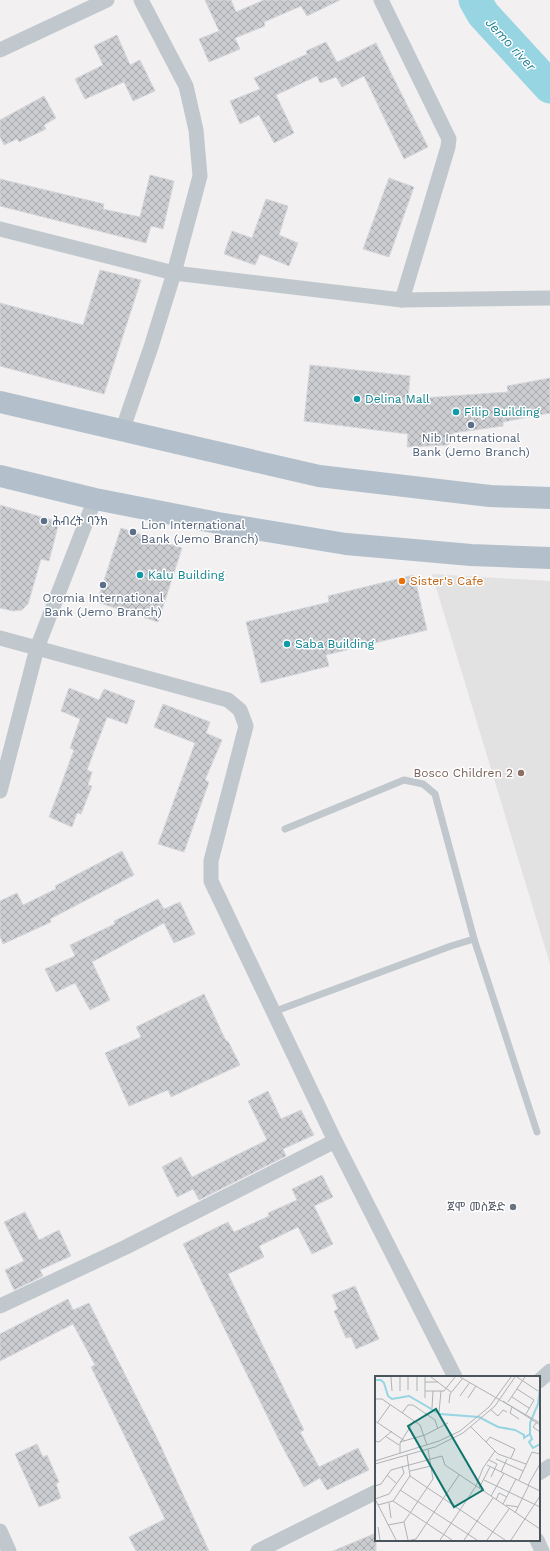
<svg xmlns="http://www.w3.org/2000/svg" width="550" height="1551" font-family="'Work Sans','Noto Sans Ethiopic',sans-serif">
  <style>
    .education { fill: #e3e2e2 }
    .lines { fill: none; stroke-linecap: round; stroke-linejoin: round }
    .river { stroke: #97d5e2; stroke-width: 33 }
    .building { fill: url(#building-cross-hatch); stroke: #d5d7db }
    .lane { stroke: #c0c8cd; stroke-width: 7 }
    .street { stroke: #c0c8cd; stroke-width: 15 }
    .primary { stroke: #b3c0cb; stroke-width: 22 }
    .culture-dot { fill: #0f9aa8; stroke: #fff; stroke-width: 1.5 }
    .service-dot { fill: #5c6f8a; stroke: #fff; stroke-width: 1.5 }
    .food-dot { fill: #e8710a; stroke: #fff; stroke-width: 1.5 }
    .education-dot { fill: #8d6e63; stroke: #fff; stroke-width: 1.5 }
    .worship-dot { fill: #6b7280; stroke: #fff; stroke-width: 1.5 }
    .labels { text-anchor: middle; stroke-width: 3; stroke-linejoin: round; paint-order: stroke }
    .culture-label { font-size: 12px; fill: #0d838f; stroke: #fff; text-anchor: start }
    .service-label { font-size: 12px; fill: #4e5e75; stroke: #fff }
    .food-label { font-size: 12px; fill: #c56008; stroke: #fff; text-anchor: start }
    .education-label { font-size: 12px; fill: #785e54; stroke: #fff; text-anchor: end }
    .worship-label { font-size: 12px; fill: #5b616d; stroke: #fff; text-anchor: end }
    .water-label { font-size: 13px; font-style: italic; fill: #1d7f94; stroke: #fff }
    .inset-river { fill: none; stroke: #97d5e2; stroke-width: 2 }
    .inset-road { fill: none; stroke: #afb2b5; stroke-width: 1 }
    .view { fill: #0f766e; fill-opacity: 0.15; stroke: #0f766e; stroke-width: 2 }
    .inset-edge { fill: none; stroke: #4a545b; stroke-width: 2 }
  </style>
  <defs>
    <pattern id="building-cross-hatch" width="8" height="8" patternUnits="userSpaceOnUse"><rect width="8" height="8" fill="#cbcdd1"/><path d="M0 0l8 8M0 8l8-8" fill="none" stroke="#a7a9ad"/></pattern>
  </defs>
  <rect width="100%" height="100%" fill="#f2f0f1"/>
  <!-- education -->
  <path class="education" d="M432,574L550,581V964Z"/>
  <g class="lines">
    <!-- river -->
    <path class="river" d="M475,0L483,14L550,87"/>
  </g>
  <!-- building -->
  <g class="building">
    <path d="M205,0H231L236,12L264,0H340L307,16L301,6L264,22L265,26L235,38L240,49L209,62L199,39L219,31Z"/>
    <path d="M117,35L130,65L140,60L155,91L133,101L124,82L85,99L75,79L103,65L94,46Z"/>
    <path d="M326,42L337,62L376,43L428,147L404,159L364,76L342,87L336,77L320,83L317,76L276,95L294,133L274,143L259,115L240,124L230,101L260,89L254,78L307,54L306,51Z"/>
    <path d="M44,96L56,118L44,125L46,129L19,142L17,139L4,145L0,137V120Z"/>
    <path d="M150,175L174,181L163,229L151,226L146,243L0,206V179L104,204L103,209L140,217Z"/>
    <path d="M389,178L414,187L389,257L363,249Z"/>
    <path d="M266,199L288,206L279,235L298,243L289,266L260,254L255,265L224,254L232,231L252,238Z"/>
    <path d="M100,270L141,280L104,394L0,366V303L83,325Z"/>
    <path d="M310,365L410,376L408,399L508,392L507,386L550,378V413L503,422V426L453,433L452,441L448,445L407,447L408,434L304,421Z"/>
    <path d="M0,505L59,522L49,561L41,559L28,604L22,610L13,611L0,608Z"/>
    <path d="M121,528L182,548L158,622L97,602Z"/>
    <path d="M414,575L427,630L326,655L329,666L261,683L246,622L329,602L328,596Z"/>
    <path d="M69,688L99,700L104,689L135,701L127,724L107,717L87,770L92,772L88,785L92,786L81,814L77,813L72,827L49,817L74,750L70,748L80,719L61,711Z"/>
    <path d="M163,704L210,722L206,733L222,740L205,780L209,782L184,852L158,844L195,743L154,727Z"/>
    <path d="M122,851L134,875L50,919L51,922L3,944L0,936V901L17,893L23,905L56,889L55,886Z"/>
    <path d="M158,899L164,909L180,902L195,934L174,943L164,923L92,962L110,1000L90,1010L75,983L56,992L45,969L75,956L70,945L115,924L114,921Z"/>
    <path d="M204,994L226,1041H228L240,1065L171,1097L168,1090L129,1106L105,1053L141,1037L136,1027Z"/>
    <path d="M268,1091L281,1119L301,1110L314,1135L283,1149L286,1156L199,1200L193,1189L177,1197L162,1167L181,1157L192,1177L267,1140L248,1101Z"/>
    <path d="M322,1175L333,1197L314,1206L333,1244L312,1254L298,1227L259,1246L264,1257L228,1274L304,1430L300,1432L319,1467L358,1448L369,1470L327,1490L320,1478L304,1487L280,1442L183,1244L228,1222L234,1232L269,1216L268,1213L297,1200L292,1189Z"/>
    <path d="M25,1212L39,1240L59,1230L71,1256L40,1270L43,1276L14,1290L5,1270L24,1261L4,1222Z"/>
    <path d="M355,1286L379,1339L356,1349L351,1337L346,1338L334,1311L338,1309L332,1295Z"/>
    <path d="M68,1299L73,1310L89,1303L157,1438L209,1551H136L129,1537L165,1519L91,1367L95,1365L73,1324L0,1361V1334Z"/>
    <path d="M37,1444L43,1457L47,1455L59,1482L56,1484L61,1498L39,1507L15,1454Z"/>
    <path d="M376,1533V1551H333Z"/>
  </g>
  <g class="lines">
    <!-- lane -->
    <g class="lane">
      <path d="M285,829L404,780L423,784L435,794L474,939L537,1132"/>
      <path d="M273,1012L451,946L474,939"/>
    </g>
    <!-- street -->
    <g class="street">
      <path d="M381,0L449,139L448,147L402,300"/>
      <path d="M0,50L107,0"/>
      <path d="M0,229L174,273L402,300L550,298"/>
      <path d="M122,431L151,347L174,273L200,176L196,130L186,86L141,0"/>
      <path d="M0,638L228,700L240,710L246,726L211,861V881L335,1141L455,1377"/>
      <path d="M0,791L37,648L95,499"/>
      <path d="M0,1306L126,1247L335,1141"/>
      <path d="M539,1381L550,1371"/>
      <path d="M539,1473L550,1466"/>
      <path d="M0,1531L9,1551"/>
      <path d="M537,1540L542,1551"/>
      <path d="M258,1551L376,1492"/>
    </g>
    <!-- primary -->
    <g class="primary">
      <path d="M0,402L319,476L490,496L550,498"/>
      <path d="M0,476L95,499L218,523L346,544L471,555L550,558"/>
    </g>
  </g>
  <!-- markers -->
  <g class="culture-dot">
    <circle cx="357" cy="399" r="4"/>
    <circle cx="456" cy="412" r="4"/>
    <circle cx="140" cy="575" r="4"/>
    <circle cx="287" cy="644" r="4"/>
  </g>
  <g class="service-dot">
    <circle cx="471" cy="425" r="4"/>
    <circle cx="44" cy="521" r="4"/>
    <circle cx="133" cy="532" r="4"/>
    <circle cx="103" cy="585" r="4"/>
  </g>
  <circle class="food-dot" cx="402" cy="581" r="4"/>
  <circle class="education-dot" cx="521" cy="773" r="4"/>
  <circle class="worship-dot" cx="513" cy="1207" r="4"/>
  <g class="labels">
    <!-- culture labels -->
    <g class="culture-label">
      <text x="365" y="403">Delina Mall</text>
      <text x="464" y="416">Filip Building</text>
      <text x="148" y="579">Kalu Building</text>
      <text x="295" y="648">Saba Building</text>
    </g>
    <!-- service labels -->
    <g class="service-label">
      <text x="471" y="442">Nib International<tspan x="471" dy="14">Bank (Jemo Branch)</tspan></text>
      <text x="52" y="525" text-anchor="start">ሕብረት ባንክ</text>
      <text x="141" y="529" text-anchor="start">Lion International<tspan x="141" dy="14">Bank (Jemo Branch)</tspan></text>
      <text x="103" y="602">Oromia International<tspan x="103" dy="14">Bank (Jemo Branch)</tspan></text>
    </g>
    <!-- food labels -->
    <g class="food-label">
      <text x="410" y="585">Sister's Cafe</text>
    </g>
    <!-- education labels -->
    <g class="education-label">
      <text x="513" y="777">Bosco Children 2</text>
    </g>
    <!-- worship labels -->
    <g class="worship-label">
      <text x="505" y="1211">ጀሞ መስጅድ</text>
    </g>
    <!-- water labels -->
    <g class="water-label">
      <text transform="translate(511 44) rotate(47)" y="5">Jemo river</text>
    </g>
  </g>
  <!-- overview -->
  <g transform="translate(375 1376)">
    <rect width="165" height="165" fill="#f2f0f1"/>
    <path class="inset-river" d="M0,4H6L9,7L13,20L17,23L34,20L65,38L104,41L123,51L140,54L149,59V62L155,58L157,63L154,66L158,72L165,68M155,58V47L163,28L165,12"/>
    <path class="inset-road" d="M16,1L17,15M25,1V15M33,1V14M42,1V15M56,1L76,16M85,1L165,47M142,1L163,15M50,6H63M142,13L159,24L151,38M50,15H69L80,1M85,20L95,6M137,21L154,32M50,22V1M93,22L101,10M0,23H7L45,49L52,69M128,25L165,49M133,26L150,1M74,27L75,18L88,2M137,31L135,37L144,43M57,32L58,15M116,34L123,40L128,34L132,36M64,36L66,15M27,37L33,29H38L60,44L63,53M0,45L30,65M3,46L15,29M162,46L158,51L165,56M96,51L123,78L151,88M10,60L24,69M0,65L4,66L17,55M25,66L50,59L73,47M111,66L115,61L140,73L136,82M25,77V67L39,45M121,83L148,95M114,84L122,88L116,101M0,85L64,65L85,55L114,31L136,1M0,88L60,71L88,57L120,30L140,1M112,89L165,115M35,95L56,90M126,96L132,83M12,99L21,107M35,100L130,164M109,104L165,131M144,104L157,76L165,78M153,109L165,88M0,110L6,108L16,94L67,80L70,89L165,153M104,112L115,91M25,114L102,164M116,120L129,97M0,123L14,118L29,97L27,90M0,123L21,164M121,124L124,117L132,121M18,125L77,164M14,127L16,142M128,128L141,103M3,129L18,125L35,100L32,79M131,129L143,131M140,137L154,109M29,146L33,164M13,149L29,146L58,103L53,73M3,151L5,164M36,164L41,163L84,99M65,164L101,110L108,92L120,75M89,164L118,122M112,164L134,133M136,164L165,120"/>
    <path class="view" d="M61,33L108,114L79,131L33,50Z"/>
    <rect width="165" height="165" class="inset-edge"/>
  </g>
</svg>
